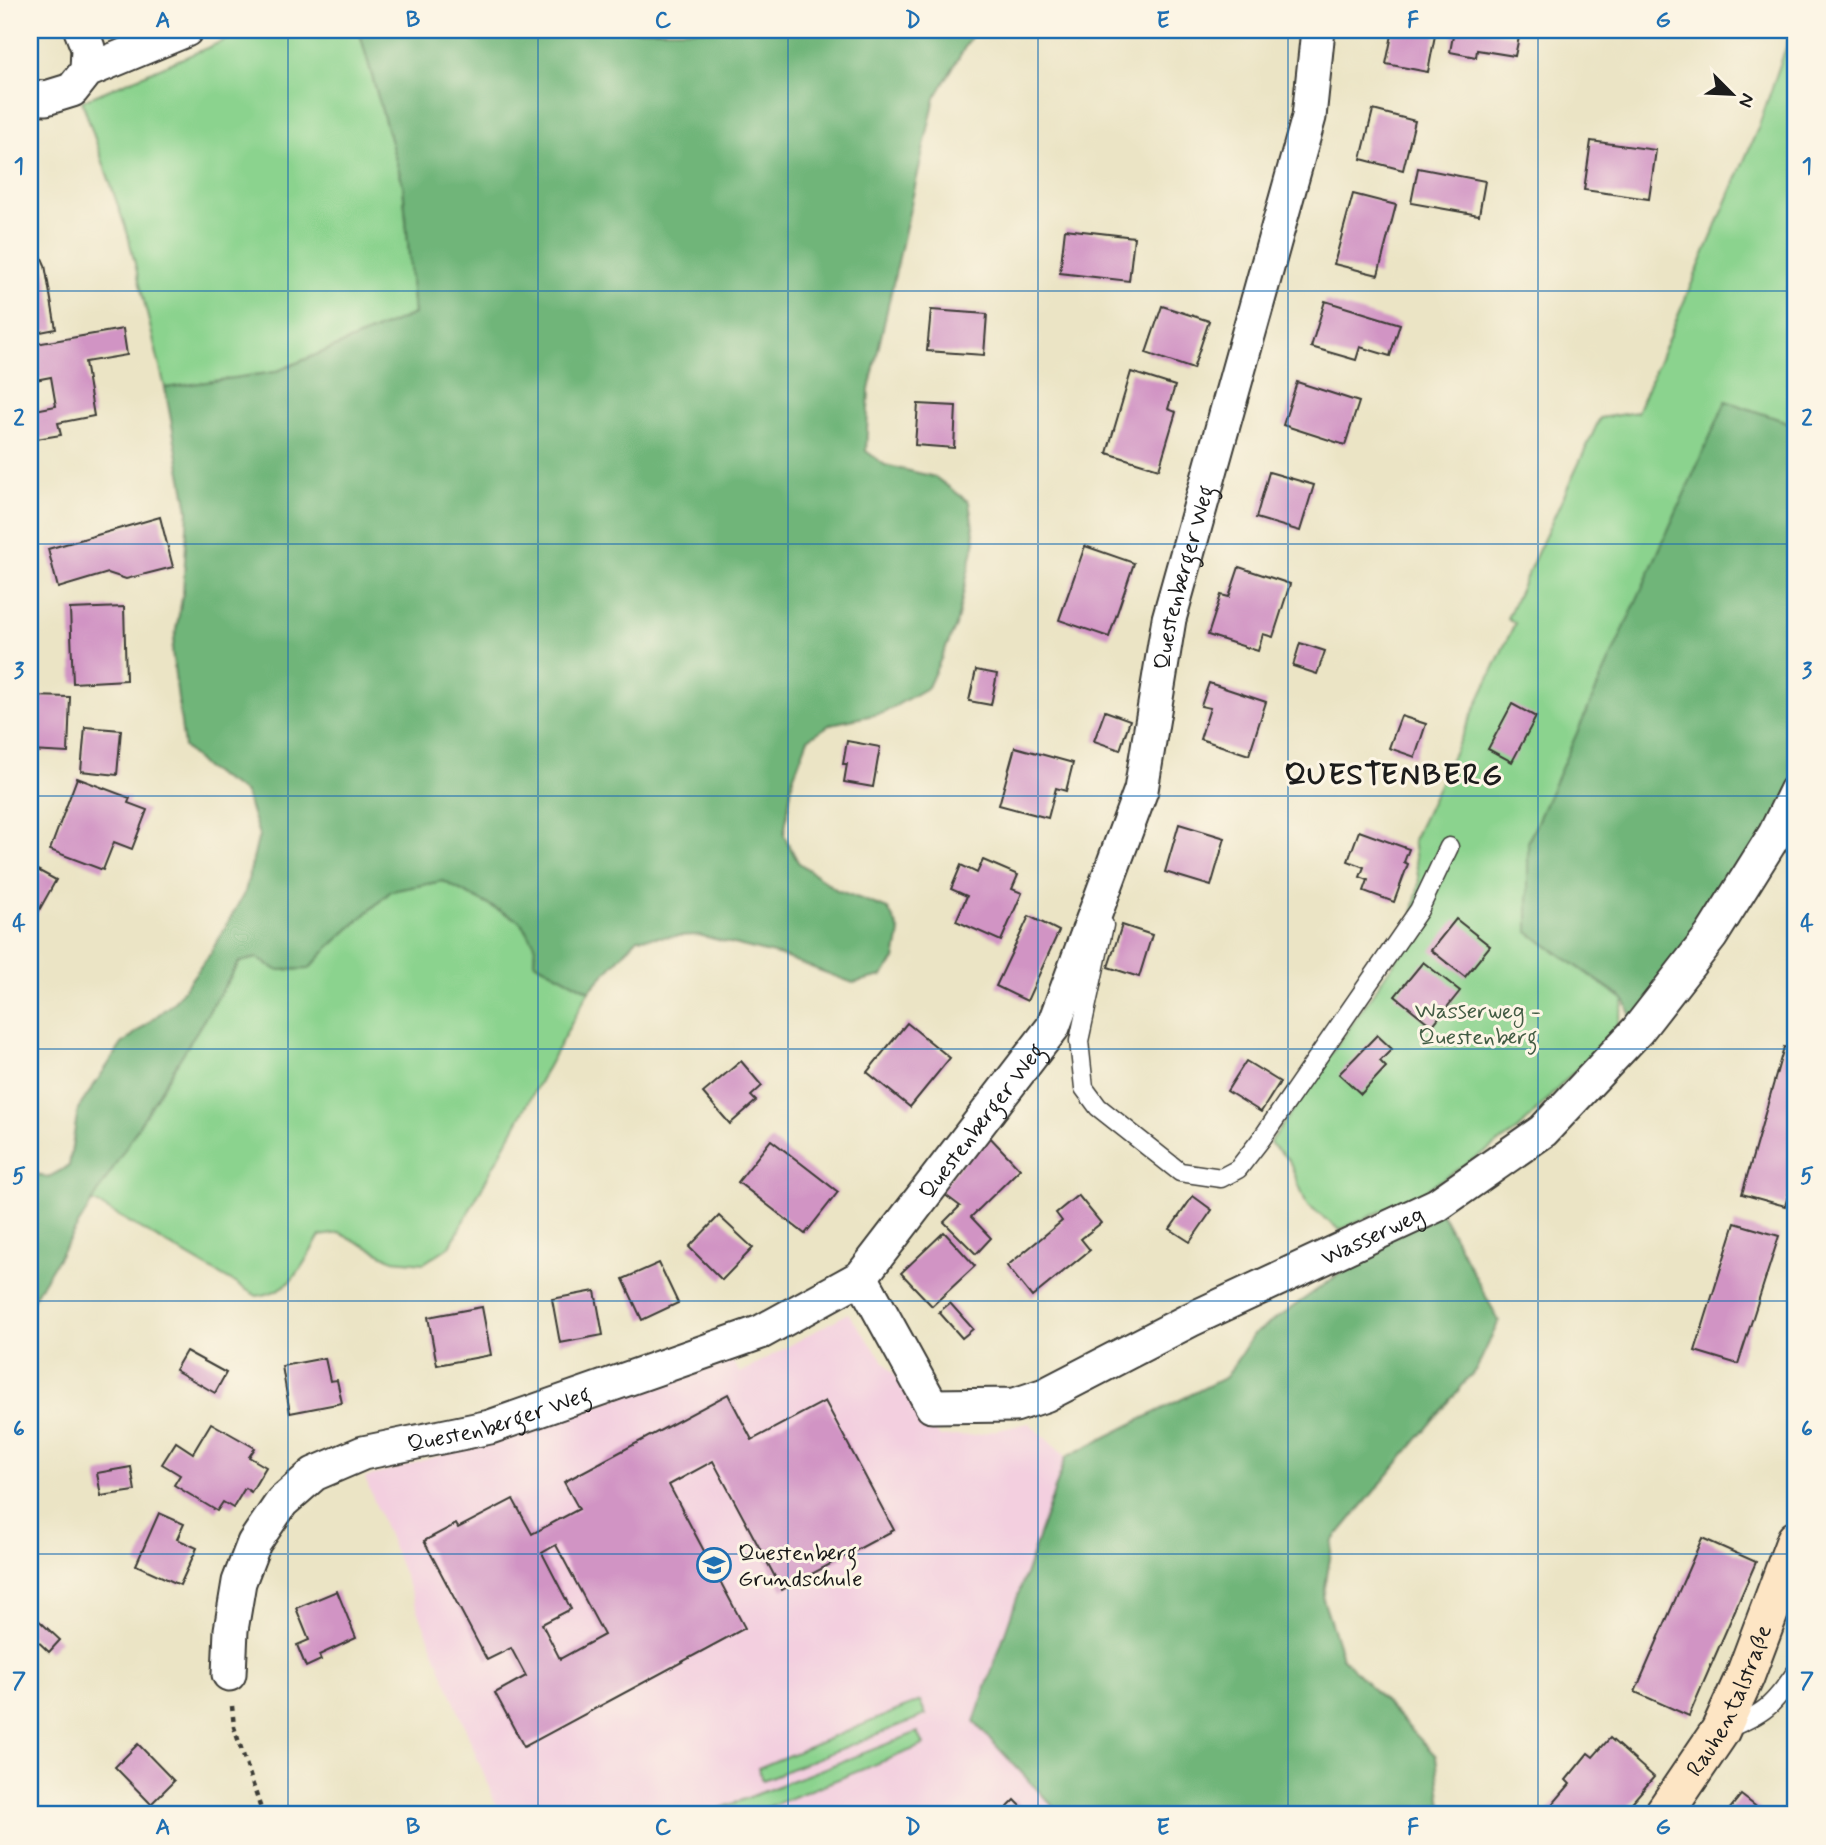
<svg xmlns="http://www.w3.org/2000/svg" width="1826" height="1845" font-family="Mynerve,sans-serif">
  <style>
    .built { fill: #f3cfdf }
    .green { fill: #8bd38e; stroke: #547855; stroke-width: 2 }
    .forest { fill: #70b579; stroke: #46684a; stroke-width: 2 }
    .building { fill: #d194c4; fill-rule: evenodd }
    .lines { fill: none; stroke-linecap: round; stroke-linejoin: round }
    .lane-casing { stroke: #3b3a35; stroke-width: 21 }
    .street-casing { stroke: #3b3a35; stroke-width: 37 }
    .secondary-casing { stroke: #3b3a35; stroke-width: 42 }
    .path { stroke: #3b3a35; stroke-width: 4.5; stroke-dasharray: 5 5; stroke-linecap: butt }
    .lane { stroke: #fff; stroke-width: 18 }
    .street { stroke: #fff; stroke-width: 33 }
    .secondary { stroke: #fde5c4; stroke-width: 38 }
    .grid { fill: none; stroke: #1f6fb2; stroke-width: 2; stroke-opacity: 0.55 }
    .labels { text-anchor: middle; stroke-width: 6; stroke-linejoin: round; paint-order: stroke }
    .street-label { font-size: 23px; fill: #1c1c1c; stroke: #fcf5e5 }
    .park-label { font-size: 23px; fill: #435c44; stroke: #fcf5e5 }
    .poi-label { font-size: 23px; fill: #1c1c1c; stroke: #fcf5e5; text-anchor: start }
    .district-label { font-size: 30px; font-weight: bold; letter-spacing: 2px; fill: #1c1c1c; stroke: #fcf5e5 }
    .neatline { fill: none; stroke: #1f6fb2; stroke-width: 2.5 }
    .grid-label { font-size: 23px; text-anchor: middle; font-weight: bold; fill: #1f6fb2 }
  </style>
  <rect width="100%" height="100%" fill="#fcf5e5"/>
  <filter id="ink" filterUnits="userSpaceOnUse"><feTurbulence type="fractalNoise" baseFrequency=".0143" numOctaves="2"/><feDisplacementMap in="SourceGraphic" scale="14" xChannelSelector="R" yChannelSelector="G"/><feConvolveMatrix kernelMatrix="1 2 1 2 8 2 1 2 1" color-interpolation-filters="sRGB"/></filter>
  <filter id="wash" filterUnits="userSpaceOnUse"><feTurbulence type="fractalNoise" baseFrequency=".00686" numOctaves="4" result="noise"/><feDisplacementMap in="SourceGraphic" scale="28" xChannelSelector="R" yChannelSelector="G"/><feGaussianBlur stdDeviation="1.57" result="paint"/><feColorMatrix in="noise" values="0 0 0 0 0 0 0 0 0 0 0 0 0 0 0 0 0 1.4 0 .05"/><feComposite in="paint" operator="in"/></filter>
  <g filter="url(#wash)">
    <rect width="100%" height="100%" fill="#ebe4c5"/>
    <!-- built -->
    <path class="built" d="M848,1313L940,1437L975,1435L1029,1423L1066,1457L974,1722L1061,1815H500L365,1478L570,1416L728,1355L740,1373Z"/>
    <!-- green -->
    <g class="green">
      <path d="M249,30H359L403,185L414,314L275,372L165,388L128,235L82,101Z"/>
      <path d="M1792,30H1796V425L1726,402L1528,932L1624,1000L1617,1027L1517,1131L1421,1193L1340,1230L1307,1205L1289,1160L1270,1143L1424,919L1413,911L1419,883L1413,840L1515,623L1507,618L1600,418L1637,412L1758,128Z"/>
      <path d="M443,881L520,921L535,944L534,962L589,991L450,1246L424,1263L393,1260L340,1233L320,1236C301,1266 295,1291 257,1296L91,1200L240,962L258,958L277,970L309,969L328,948L391,891Z"/>
      <path d="M920,1701L926,1715L763,1780L758,1768Z"/>
      <path d="M918,1732L924,1745L748,1815H703Z"/>
    </g>
    <!-- forest -->
    <g class="forest">
      <path d="M359,30H975L935,98L869,390L866,451L885,465L935,477L969,502L975,540L956,626L928,687L883,713L831,724L808,739L793,778L784,835L798,862L837,890L888,909L900,932L895,960L882,976L853,983L781,956L698,935L638,938L589,991L534,962L535,944L520,921L443,881L391,891L328,948L309,969L277,970L257,958L239,962L30,1304V1171L47,1178L69,1166L78,1109L122,1044L174,1002L210,954L245,892L259,835L245,793L205,768L184,747L172,651L183,593L188,510L165,388L275,372L414,314L403,185Z"/>
      <path d="M1726,401L1796,425V791L1637,1031L1624,999L1528,932V842Z"/>
      <path d="M1437,1205L1499,1321L1477,1368L1333,1541L1323,1599L1342,1657L1436,1756L1442,1807L1436,1815H1061L974,1722L1066,1457L1226,1377L1253,1335Z"/>
    </g>
    <g id="blocks">
      <!-- building -->
      <g class="building">
        <path d="M1393,30H1436L1428,72L1386,64Z"/>
        <path d="M1454,30H1481L1519,37L1515,56L1477,50L1476,57L1450,52Z"/>
        <path d="M1373,110L1415,121L1403,170L1361,159Z"/>
        <path d="M1591,141L1656,150L1649,199L1584,190Z"/>
        <path d="M1418,168L1485,181L1479,215L1411,203Z"/>
        <path d="M1353,194L1396,205L1378,275L1334,264Z"/>
        <path d="M1065,229L1134,237L1129,281L1060,273Z"/>
        <path d="M30,231L45,265L56,329L30,334Z"/>
        <path d="M1325,301L1400,324L1390,356L1360,347L1356,360L1311,347Z"/>
        <path d="M1162,306L1209,321L1193,369L1146,353Z"/>
        <path d="M931,310L987,314L984,355L927,351Z"/>
        <path d="M123,329L127,355L85,362L94,416L58,423L61,435L30,440V411L56,406L51,377L30,381V345Z"/>
        <path d="M1131,372L1175,386L1168,409L1176,412L1159,469L1107,453Z"/>
        <path d="M1297,382L1359,402L1345,445L1283,425Z"/>
        <path d="M918,404L956,406L954,448L915,445Z"/>
        <path d="M1269,472L1314,485L1300,531L1256,518Z"/>
        <path d="M160,517L173,567L126,579L108,573L58,588L48,549Z"/>
        <path d="M1085,546L1134,563L1109,637L1059,620Z"/>
        <path d="M1239,567L1290,584L1273,637L1263,634L1258,651L1208,635L1221,595L1229,597Z"/>
        <path d="M124,607L126,680L73,683L70,609Z"/>
        <path d="M1300,643L1325,651L1317,674L1293,666Z"/>
        <path d="M976,670L997,674L991,705L969,701Z"/>
        <path d="M1209,683L1266,702L1249,755L1200,739L1210,708L1201,706Z"/>
        <path d="M30,696L70,697L68,753L30,751Z"/>
        <path d="M1512,704L1536,717L1512,762L1488,749Z"/>
        <path d="M1105,711L1130,720L1120,750L1094,741Z"/>
        <path d="M1401,716L1426,724L1415,757L1389,748Z"/>
        <path d="M85,727L121,730L117,775L81,771Z"/>
        <path d="M847,741L880,747L873,787L844,782L847,764H843Z"/>
        <path d="M1015,747L1073,763L1066,791L1056,788L1048,818L999,805Z"/>
        <path d="M77,778L130,798L128,803L147,810L132,849L114,842L103,870L50,850Z"/>
        <path d="M1179,824L1225,838L1211,886L1165,872Z"/>
        <path d="M1359,831L1409,849L1404,862L1408,864L1394,902L1364,891L1368,880L1360,877L1364,867L1348,861Z"/>
        <path d="M983,860L1018,875L1012,889L1022,893L1001,941L956,921L967,896L951,889L961,865L977,873Z"/>
        <path d="M30,866L56,880L32,923L30,922Z"/>
        <path d="M1029,916L1059,931L1027,1001L996,986Z"/>
        <path d="M1456,919L1490,946L1465,977L1431,950Z"/>
        <path d="M1122,925L1152,935L1139,977L1108,967Z"/>
        <path d="M1423,962L1460,991L1432,1026L1395,996Z"/>
        <path d="M907,1023L950,1058L910,1107L867,1072Z"/>
        <path d="M1377,1035L1392,1049L1380,1061L1386,1067L1361,1094L1339,1074Z"/>
        <path d="M1784,1047L1796,1050V1169L1785,1206L1742,1194Z"/>
        <path d="M741,1061L762,1086L751,1096L756,1101L730,1124L703,1093Z"/>
        <path d="M1246,1061L1280,1082L1261,1112L1227,1091Z"/>
        <path d="M986,1133L1020,1169L971,1217L991,1238L976,1254L944,1222L960,1206L940,1191Z"/>
        <path d="M771,1140L838,1192L805,1234L738,1182Z"/>
        <path d="M1078,1195L1101,1223L1081,1239L1090,1250L1032,1297L1007,1266L1062,1221L1056,1213Z"/>
        <path d="M1193,1196L1212,1210L1190,1242L1170,1229Z"/>
        <path d="M719,1216L753,1248L722,1280L689,1247Z"/>
        <path d="M1735,1223L1779,1236L1738,1364L1695,1351Z"/>
        <path d="M944,1232L975,1266L932,1306L901,1273Z"/>
        <path d="M659,1263L678,1303L642,1320L623,1279Z"/>
        <path d="M595,1291L603,1335L560,1343L552,1299Z"/>
        <path d="M950,1303L973,1329L962,1338L939,1312Z"/>
        <path d="M482,1307L491,1355L437,1365L428,1317Z"/>
        <path d="M186,1351L226,1373L215,1393L175,1370Z"/>
        <path d="M325,1358L330,1381L337,1380L342,1403L290,1413L282,1366Z"/>
        <path d="M728,1394L752,1440L825,1401L894,1530L782,1590L713,1461L669,1485L745,1628L524,1747L495,1693L526,1676L511,1648L487,1660L424,1541L456,1524L458,1528L513,1499L532,1534L579,1509L564,1482ZM556,1545L604,1635L560,1659L542,1624L571,1609L542,1553Z"/>
        <path d="M211,1423L255,1448L249,1457L266,1467L251,1492L245,1488L233,1508L223,1502L217,1511L174,1485L180,1475L162,1464L176,1442L193,1453Z"/>
        <path d="M131,1467L135,1491L101,1496L97,1473Z"/>
        <path d="M159,1513L184,1524L177,1539L197,1548L180,1585L136,1565Z"/>
        <path d="M1702,1538L1756,1562L1689,1716L1635,1692Z"/>
        <path d="M337,1591L356,1638L319,1655L321,1660L306,1667L297,1645L309,1640L296,1608Z"/>
        <path d="M34,1616L60,1640L49,1652L30,1634V1621Z"/>
        <path d="M1610,1738L1654,1777L1621,1815H1551L1546,1812L1570,1784L1566,1780L1588,1753L1593,1757Z"/>
        <path d="M138,1744L174,1781L151,1804L115,1767Z"/>
        <path d="M1741,1795L1767,1815H1725Z"/>
        <path d="M1015,1800L1027,1812L1024,1815H1000Z"/>
      </g>
    </g>
  </g>
  <g filter="url(#ink)">
    <use href="#blocks" fill-opacity="0" stroke="#3b3a35" stroke-width="2"/>
    <g class="lines">
      <!-- lane casing -->
      <g class="lane-casing">
        <g id="lane">
          <path d="M1104,925L1079,1041L1084,1088L1098,1107L1180,1172L1221,1178L1238,1169L1262,1138L1419,910L1449,847"/>
          <path d="M1726,1729C1764,1714 1773,1706 1796,1672"/>
        </g>
      </g>
      <!-- street casing -->
      <g class="street-casing">
        <g id="street">
          <path d="M81,30L88,48L87,71"/>
          <path d="M30,97L46,98L72,90L87,71L186,30"/>
          <path id="s1" d="M861,1277L932,1406L1015,1405L1045,1395L1190,1320L1437,1205L1543,1131L1637,1031L1711,936L1775,834L1796,791"/>
          <path id="s2" d="M229,1674L231,1630L239,1582L254,1543L282,1502L314,1474L363,1453L490,1427L761,1332L861,1277L1053,1027L1141,790L1169,619L1309,117L1318,30"/>
        </g>
      </g>
      <!-- secondary casing -->
      <g class="secondary-casing">
        <g id="secondary">
          <path id="s3" d="M1663,1815L1720,1731L1745,1676L1796,1540"/>
        </g>
      </g>
      <!-- path -->
      <path class="path" d="M232,1706L234,1727L263,1815"/>
      <!-- lane -->
      <use href="#lane" class="lane"/>
      <!-- street -->
      <use href="#street" class="street"/>
      <!-- secondary -->
      <use href="#secondary" class="secondary"/>
    </g>
  </g>
  <!-- grid -->
  <path class="grid" d="M288,30V1815M538,30V1815M788,30V1815M1038,30V1815M1288,30V1815M1538,30V1815M30,291H1796M30,544H1796M30,796H1796M30,1049H1796M30,1301H1796M30,1554H1796"/>
  <!-- icons -->
  <defs>
    <g id="school-ring" transform="scale(1.75)"><circle r="9.5" fill="#fcf5e5" stroke="#1f6fb2" stroke-width="1.5"/><path d="M0-5L7-2L0 1L-7-2ZM-4 1L0 2.5L4 1V4Q0 6-4 4Z" fill="#1f6fb2"/></g>
  </defs>
  <g fill-rule="evenodd">
    <use href="#school-ring" x="714" y="1565"/>
  </g>
  <g class="labels">
    <!-- street labels -->
    <g class="street-label">
      <text dy="8" stroke="none"><textPath href="#s2" startOffset="1596">Questenberger Weg</textPath></text>
      <text dy="8" stroke="none"><textPath href="#s2" startOffset="1008">Questenberger Weg</textPath></text>
      <text dy="8" stroke="none"><textPath href="#s1" startOffset="626">Wasserweg</textPath></text>
      <text dy="8" stroke="none"><textPath href="#s2" startOffset="420">Questenberger Weg</textPath></text>
      <text dy="8" stroke="none"><textPath href="#s3" startOffset="133">Rauhentalstraße</textPath></text>
    </g>
    <!-- park labels -->
    <g class="park-label">
      <text x="1478" y="1018">Wasserweg -<tspan x="1478" dy="26">Questenberg</tspan></text>
    </g>
    <!-- poi labels -->
    <g class="poi-label">
      <text x="738" y="1560">Questenberg<tspan x="738" dy="26">Grundschule</tspan></text>
    </g>
    <!-- district labels -->
    <g class="district-label">
      <text x="1394" y="784">QUESTENBERG</text>
    </g>
  </g>
  <!-- margin -->
  <rect width="1826" height="1845" fill="none" stroke="#fcf5e5" stroke-width="77"/>
  <!-- north arrow -->
  <g transform="translate(1732 94) rotate(114)" stroke="#fcf5e5" stroke-width="5" paint-order="stroke">
  <path d="M0-5L12 26L0 18L-12 26Z" fill="#1c1c1c"/>
  <text y="-10" font-size="19" font-weight="bold" text-anchor="middle" fill="#1c1c1c">N</text>
  </g>
  <rect x="38" y="38" width="1749" height="1768" class="neatline"/>
  <g class="grid-label">
    <text x="163" y="27">A</text>
    <text x="413" y="27">B</text>
    <text x="663" y="27">C</text>
    <text x="913" y="27">D</text>
    <text x="1163" y="27">E</text>
    <text x="1413" y="27">F</text>
    <text x="1663" y="27">G</text>
    <text x="19" y="173">1</text>
    <text x="1807" y="173">1</text>
    <text x="19" y="425">2</text>
    <text x="1807" y="425">2</text>
    <text x="19" y="678">3</text>
    <text x="1807" y="678">3</text>
    <text x="19" y="930">4</text>
    <text x="1807" y="930">4</text>
    <text x="19" y="1183">5</text>
    <text x="1807" y="1183">5</text>
    <text x="19" y="1436">6</text>
    <text x="1807" y="1436">6</text>
    <text x="19" y="1688">7</text>
    <text x="1807" y="1688">7</text>
    <text x="163" y="1834">A</text>
    <text x="413" y="1834">B</text>
    <text x="663" y="1834">C</text>
    <text x="913" y="1834">D</text>
    <text x="1163" y="1834">E</text>
    <text x="1413" y="1834">F</text>
    <text x="1663" y="1834">G</text>
  </g>
</svg>
